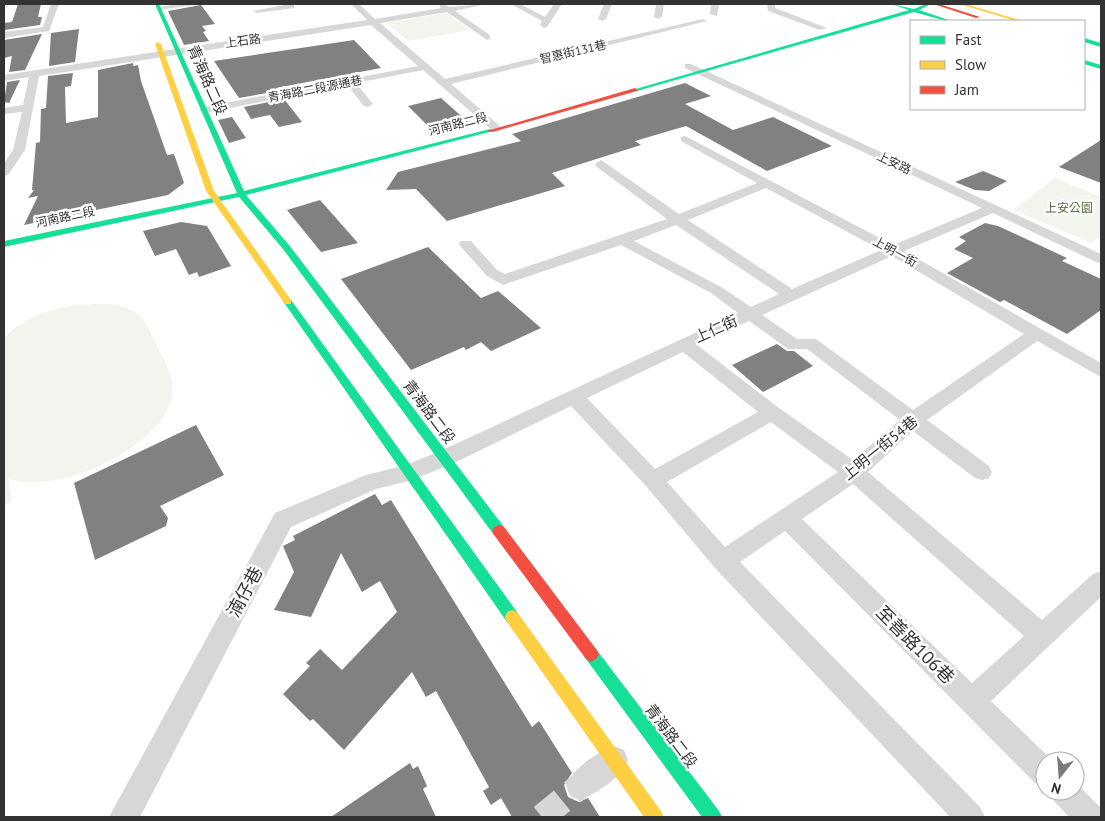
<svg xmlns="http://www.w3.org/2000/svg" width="1105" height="821" font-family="'PT Sans','Noto Sans TC',sans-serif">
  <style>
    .green { fill: #f1f5ed }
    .building { fill: #818181 }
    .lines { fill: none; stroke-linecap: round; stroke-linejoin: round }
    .street-tunnel { stroke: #d6d6d6; stroke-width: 26; stroke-dasharray: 26 13; stroke-linecap: butt }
    .street { fill: #d7d7d7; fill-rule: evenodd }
    .fast { fill: #16e098; fill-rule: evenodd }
    .slow { fill: #ffcf43; fill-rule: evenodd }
    .jam { fill: #f24e42; fill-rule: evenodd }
    .labels { text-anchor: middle; stroke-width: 5; stroke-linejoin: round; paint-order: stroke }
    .far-street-label { font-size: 12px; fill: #333; stroke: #fff }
    .far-park-label { font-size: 12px; fill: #56703f; stroke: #fff }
    .street-label { font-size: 15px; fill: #333; stroke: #fff }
    .near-street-label { font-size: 18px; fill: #333; stroke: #fff }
  </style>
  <rect width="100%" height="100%" fill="#fff"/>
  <!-- green -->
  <g class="green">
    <path d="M446,13L470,30L408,41L387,23Z"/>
    <path d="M1055,178L1101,197V236L1092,243L1013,210Z"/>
    <path d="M108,304C139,308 144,317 156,344C164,361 176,379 172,397C160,449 55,497 8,478L12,501L4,505V338C30,310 71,303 108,304Z"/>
  </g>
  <!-- building -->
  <g class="building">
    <path d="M18,4H41L38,17H42L40,25L4,30V23L12,22Z"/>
    <path d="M201,5L215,24L202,26L206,31L203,32L209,41L184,45L168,11Z"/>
    <path d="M79,29L75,62L49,66L51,33Z"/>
    <path d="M42,34L25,70L9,72L12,56L4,58V40Z"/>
    <path d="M354,40L381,68L276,88L278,91L239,98L214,61Z"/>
    <path d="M133,63V66L138,65L141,81L167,155L174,154L184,183L168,195L24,225L38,196L28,198L34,190H32L36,143L40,142L41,109L46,108L48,76L73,73L71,86L65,87L66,123L98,117V70Z"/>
    <path d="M20,80L9,103L4,102L7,82Z"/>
    <path d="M685,83L711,96L685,104L733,130L773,117L832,146L767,171L686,126L635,141L641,145L552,173L565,186L447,221L416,189L386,190L398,172L521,141L512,134Z"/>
    <path d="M441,98L468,122L433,131L408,106Z"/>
    <path d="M284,99L302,122L279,127L270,115L251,119L244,107Z"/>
    <path d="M232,117L246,138L229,143L218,120Z"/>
    <path d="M1101,140V183L1059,167Z"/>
    <path d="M983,171L1007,181L989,191L975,190L955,182Z"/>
    <path d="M320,200L358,243L321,252L287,210Z"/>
    <path d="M181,222L207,226L231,266L199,277L197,272L189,275L176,249L155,256L143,231Z"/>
    <path d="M985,223L998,226L1067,258L1062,261L1101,279V310L1067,334L1004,300L1000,302L947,273L973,258L954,249L966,241L959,237Z"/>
    <path d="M428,247L481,298L498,291L541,328L491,351L481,342L466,350L464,347L411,370L341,279Z"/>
    <path d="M777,344L787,351H794L813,366L763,392L732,365Z"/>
    <path d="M196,425L224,475L160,506L168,518L166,526L95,560L74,483Z"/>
    <path d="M375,494L382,505L391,500L532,727L539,721L572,773L564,785L568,797L579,802L588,798L600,817H512L501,798L491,805L483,791L489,787L436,691L426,697L412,672L344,750L313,719L310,721L283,694L310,666L306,663L320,649L342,670L397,612L380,581L362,592L341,553L311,617L274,610L294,572L283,546L295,540L293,536Z"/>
    <path d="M410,763L413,769L418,766L427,786L423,789L436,817H331Z"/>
  </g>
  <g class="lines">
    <!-- street-tunnel -->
    <path class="street-tunnel" d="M542,817L580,786"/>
    <!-- street -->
    <g class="street">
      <path d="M51,4H59L49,31L4,38V32L43,27Z"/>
      <path d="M176,4H200L159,10L155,8Z"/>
      <path d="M290,4H294V8L257,13L253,11Z"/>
      <path d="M351,4H359L375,19L441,8L439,6L442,4L450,7L486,4L455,11L490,35V39L487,40L447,12L380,23L445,79L703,19L707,21L451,84L501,127L503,129L497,132L493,131L423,70L356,83L373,104L368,107L364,106L347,85L204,113L199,110L204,107L418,66L371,25L39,76L25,150L8,175L4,176V163L13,150L22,112L4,114V108L23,105L29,77L4,81V75L367,20Z"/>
      <path d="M511,4H520L545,17L554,4H562L547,27L544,28L540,25L542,21Z"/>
      <path d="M604,4H612L606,19L602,21L598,19Z"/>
      <path d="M656,4H664L662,17L658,19L654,17Z"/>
      <path d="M711,4H719L717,16L710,14Z"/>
      <path d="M767,4H775V8L827,28L820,30L768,11Z"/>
      <path d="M685,64H691L1101,254V263L1096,262L993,213L904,251L1101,363V377L1037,341L927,420L989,466L992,472L989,478L982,480L975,478L913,431L868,472L1042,620L1093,574L1101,571V597L991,701L1053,761H1045V787L1035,783L785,531L740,562L980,807L985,817H950L715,568L646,486L571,406L452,464L409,481L376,489L291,527L140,817H109L275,513L366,475L406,465L438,452L738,313L711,293L621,245L503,285L487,276L461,247L459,244L461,241H471L497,270L505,274L667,219L597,167L595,164L601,160L679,214L757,183L681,141V137L685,136L893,245L982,208L685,68ZM766,188L881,250L792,289L688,220ZM676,225L779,294L751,307L721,287L634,241ZM892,256L1024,334L913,410L816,339H797L762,315ZM749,321L788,349H807L900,420L853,460L779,408L697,345ZM683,352L758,412L655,469L587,398ZM771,422L838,472L725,547L667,482ZM853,484L1024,636L972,683L802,519Z"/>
      <path d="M614,746L624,750L628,760C621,778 597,793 580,800L570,796L566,786C573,768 596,753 614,746Z"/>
      <path d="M1075,782L1100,807L1101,817H1069L1054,801L1050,791H1075Z"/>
    </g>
    <!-- fast -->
    <g class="fast">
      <path d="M155,4H159L244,191L490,129L493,131L246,195L289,245L504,527L506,531L504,535L499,537L494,535L283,249L239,197L4,247V241L237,193Z"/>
      <path d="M891,4L914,9L926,4H931L919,10L952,21H946L914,12L637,91L632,90L909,10Z"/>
      <path d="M1084,38L1101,43V47L1084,42Z"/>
      <path d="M1084,60L1101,65V69L1084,64Z"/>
      <path d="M288,299L291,300L517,612L519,617L517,622L512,624L507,622L285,304L283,302Z"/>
      <path d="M591,646L596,649L719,811L722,817H702L586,659L583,654L586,649Z"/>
    </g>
    <!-- slow -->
    <g class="slow">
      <path d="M959,4H965L1023,21H1016Z"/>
      <path d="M158,42L161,44L214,191L291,300V304H285L206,191L155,44Z"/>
      <path d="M512,610L517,612L661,811L664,817H644L507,622L505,617L507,612Z"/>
    </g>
    <!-- jam -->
    <g class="jam">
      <path d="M933,4H939L980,17L976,18Z"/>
      <path d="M635,88L638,90L637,91L492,132L487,131Z"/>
      <path d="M499,525L504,527L596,649L599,654L596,659L591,662L586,659L494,535L492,531L494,527Z"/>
    </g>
  </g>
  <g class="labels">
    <!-- far-street labels -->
    <g class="far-street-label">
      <text transform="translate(243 41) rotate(-8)" y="4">上石路</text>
      <text transform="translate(573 52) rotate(-13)" y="4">智惠街131巷</text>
      <text transform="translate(315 89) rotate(-11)" y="4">青海路二段源通巷</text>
      <text transform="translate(458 124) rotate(-14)" y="4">河南路二段</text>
      <text transform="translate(894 163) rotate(25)" y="4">上安路</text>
      <text transform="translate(65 217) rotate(-12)" y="4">河南路二段</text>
      <text transform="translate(895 252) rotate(29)" y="4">上明一街</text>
    </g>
    <!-- far-park labels -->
    <g class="far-park-label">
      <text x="1069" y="212">上安公園</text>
    </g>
    <!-- street labels -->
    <g class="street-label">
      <text transform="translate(207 80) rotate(66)" y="5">青海路二段</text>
      <text transform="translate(716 329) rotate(-24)" y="5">上仁街</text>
      <text transform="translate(429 412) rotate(53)" y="5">青海路二段</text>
      <text transform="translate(880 448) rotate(-39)" y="5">上明一街54巷</text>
      <text transform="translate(671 736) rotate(53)" y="5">青海路二段</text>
    </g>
    <!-- near-street labels -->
    <g class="near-street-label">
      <text transform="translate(245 592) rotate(-62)" y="6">湳仔巷</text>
      <text transform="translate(915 645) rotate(45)" y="6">至善路106巷</text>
    </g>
  </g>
  <!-- border -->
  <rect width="1105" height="821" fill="none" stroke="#333333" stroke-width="10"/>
  <!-- legend -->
  <rect x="910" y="20" width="175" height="90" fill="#ffffff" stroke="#adadad"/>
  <rect x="920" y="36" width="25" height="8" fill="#16e098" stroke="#adadad"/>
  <text x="955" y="45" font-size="15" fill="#333333">Fast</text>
  <rect x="920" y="61" width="25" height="8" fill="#ffcf43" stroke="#adadad"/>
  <text x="955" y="70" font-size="15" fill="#333333">Slow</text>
  <rect x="920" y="86" width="25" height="8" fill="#f24e42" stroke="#adadad"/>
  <text x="955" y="95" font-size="15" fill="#333333">Jam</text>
  <!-- north arrow -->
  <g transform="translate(1060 776) rotate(197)"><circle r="24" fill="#ffffff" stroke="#adadad"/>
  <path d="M0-4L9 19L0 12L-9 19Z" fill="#7a7a7a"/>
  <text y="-8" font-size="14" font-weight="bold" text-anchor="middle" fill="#333333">N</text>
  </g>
</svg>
